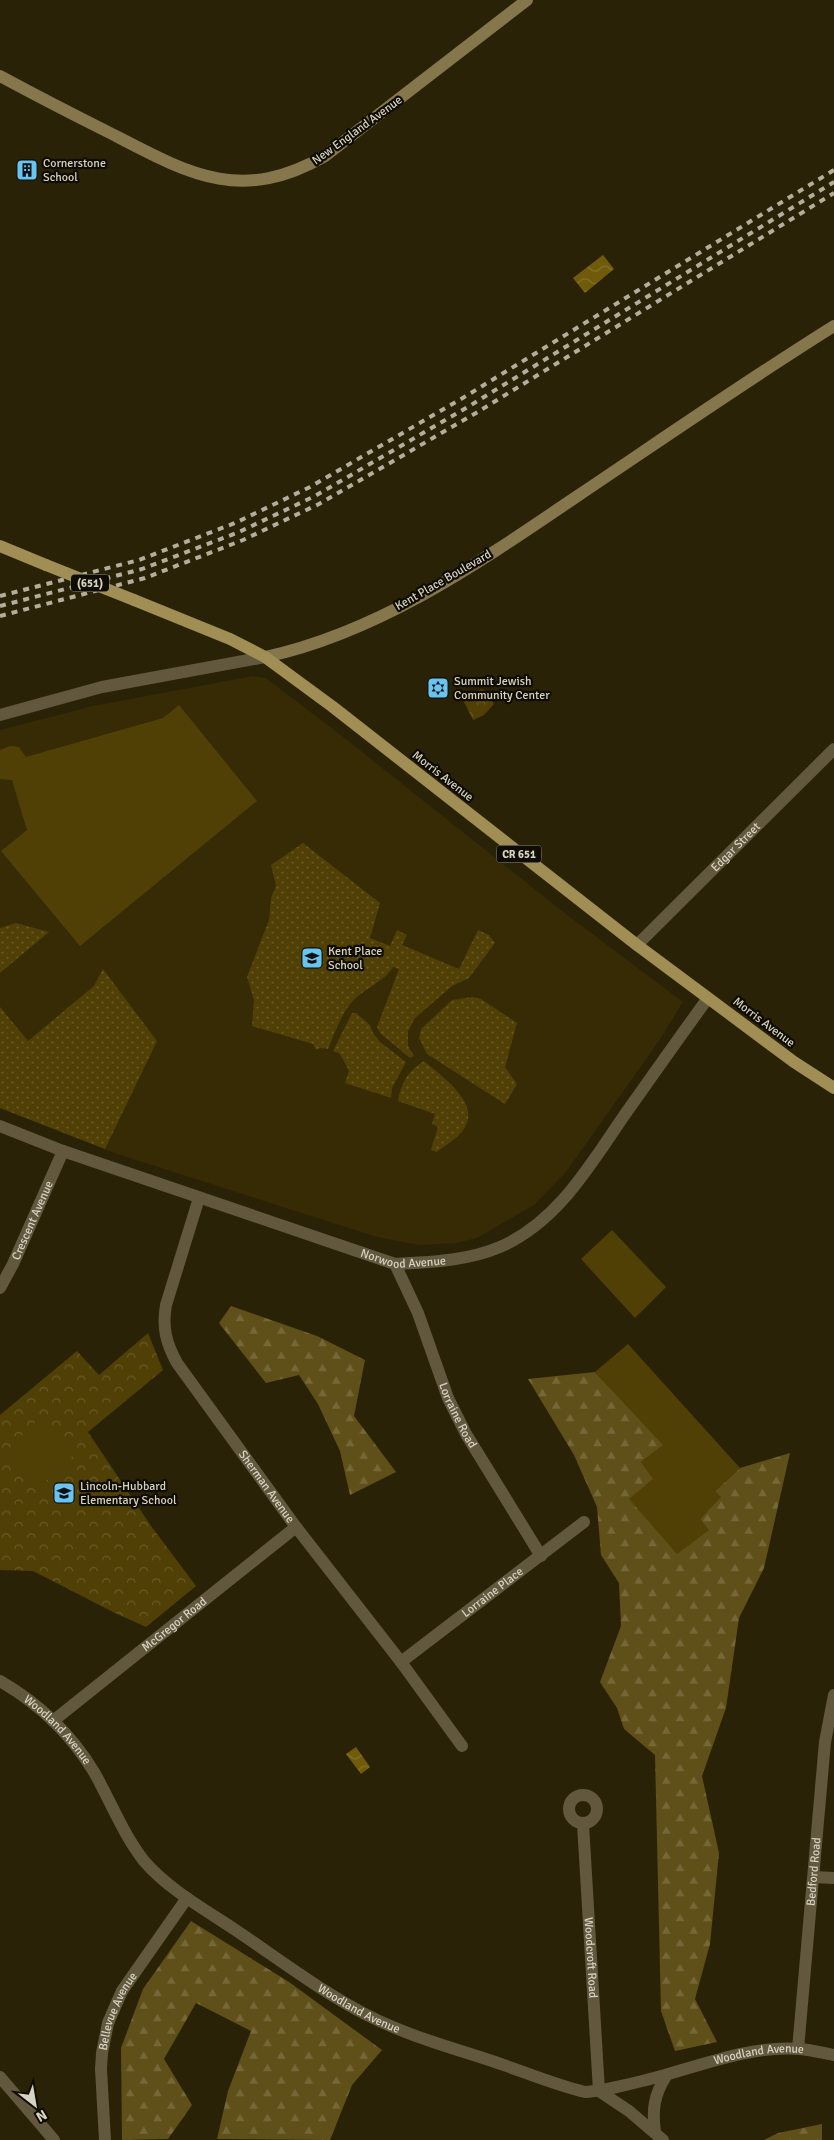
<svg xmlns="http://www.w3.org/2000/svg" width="834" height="2140" font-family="Signika,sans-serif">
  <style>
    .built { fill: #362b05 }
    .grass { fill: url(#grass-dots) }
    .forest { fill: url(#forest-firs) }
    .park { fill: url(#park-crowns) }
    .pitch { fill: #504005 }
    .water { fill: url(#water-waves) }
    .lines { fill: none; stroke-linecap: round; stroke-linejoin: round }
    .street { stroke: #61583e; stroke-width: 12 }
    .secondary { stroke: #85774b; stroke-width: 12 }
    .primary { stroke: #a08e54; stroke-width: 12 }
    .rail { stroke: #b3ae9b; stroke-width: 4; stroke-dasharray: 6 6; stroke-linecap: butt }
    .primary-bridge { stroke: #a08e54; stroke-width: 12 }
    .labels { text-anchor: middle; stroke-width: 4.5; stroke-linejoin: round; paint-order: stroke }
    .shield { fill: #0f0c03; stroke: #9b9789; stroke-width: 1 }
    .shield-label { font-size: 11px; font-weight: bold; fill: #d7d2c2 }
    .street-label { font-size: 12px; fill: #d7d2c2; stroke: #0f0c03 }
    .poi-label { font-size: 12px; fill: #d7d2c2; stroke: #0f0c03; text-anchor: start }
  </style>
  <defs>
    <pattern id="grass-dots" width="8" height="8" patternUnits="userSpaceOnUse" patternTransform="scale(1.25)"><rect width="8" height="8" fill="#504005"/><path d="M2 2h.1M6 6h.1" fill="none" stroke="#685b28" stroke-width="1.8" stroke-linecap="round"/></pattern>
    <pattern id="forest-firs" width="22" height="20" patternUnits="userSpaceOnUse" patternTransform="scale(1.25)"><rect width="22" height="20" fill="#5f4f18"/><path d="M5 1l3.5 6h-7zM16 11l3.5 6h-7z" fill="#756738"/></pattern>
    <pattern id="park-crowns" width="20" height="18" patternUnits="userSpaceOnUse" patternTransform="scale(1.25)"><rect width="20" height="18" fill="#504005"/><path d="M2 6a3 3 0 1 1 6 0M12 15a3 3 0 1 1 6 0" fill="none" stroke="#685b28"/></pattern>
    <pattern id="water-waves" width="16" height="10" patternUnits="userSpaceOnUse" patternTransform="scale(1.25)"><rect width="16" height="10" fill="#705b0b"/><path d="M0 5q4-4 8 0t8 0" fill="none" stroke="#84722d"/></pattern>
  </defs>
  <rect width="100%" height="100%" fill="#2a2206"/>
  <!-- built -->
  <path class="built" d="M253,676L266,678L342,736L566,914L683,1002L659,1041L566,1172L534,1205L477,1238L456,1243L419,1245L377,1237L114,1153L0,1108V730L93,706Z"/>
  <!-- grass -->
  <g class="grass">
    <path d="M303,843L380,903L370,938L390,946L397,930L407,935L402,945L459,969L478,930L489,935L495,943L469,978L452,986L415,1018L408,1031V1046L414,1056L410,1058L380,1033L377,1027L399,969L393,967C384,983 359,990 348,1007C339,1019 334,1036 328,1049L320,1048L316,1050L313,1044L252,1026L254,1000L247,977L269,920L271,898L276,886L271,865Z"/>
    <path d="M16,923L49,932L0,973V928Z"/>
    <path d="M103,969L157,1041L105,1149L0,1108V1007L28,1041L94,986Z"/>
    <path d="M472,997L481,999L517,1023L505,1067L517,1084L505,1104L427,1054L419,1038L421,1029L452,1000Z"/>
    <path d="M352,1013H356L370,1025L373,1033L380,1042L406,1062L392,1088L391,1098L345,1083L349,1071L340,1054L333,1051Z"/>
    <path d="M424,1061C441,1076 482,1103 464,1129C458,1138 446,1145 437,1152L431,1150L438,1127L432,1124L435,1114L398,1101C401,1083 408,1071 424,1061Z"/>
  </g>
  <!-- forest -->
  <g class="forest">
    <path d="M231,1306L317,1336L365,1360L354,1416L396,1472L350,1495L340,1451L318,1404L299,1375L266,1383L219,1323Z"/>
    <path d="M595,1372L664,1445L641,1462L708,1530L700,1519L720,1497L715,1491L740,1468L790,1453L764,1568L739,1618L726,1708L702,1776L719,1853L710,1944L695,1999L717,2042L675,2051L661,2011L655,1755L624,1729L617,1708L600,1682L621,1626L619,1583L601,1555L597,1507L574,1455L528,1379Z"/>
    <path d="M191,1921L289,1982L382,2050L352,2085L330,2140L217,2139L228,2091L251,2031L196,2003L164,2059L192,2105L168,2139L122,2140L121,2048L143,1989Z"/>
    <path d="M822,2124V2140H764L778,2133Z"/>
  </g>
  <!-- park -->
  <g class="park">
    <path d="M482,689L486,692H488L494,704L484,715L473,720L462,698Z"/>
    <path d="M148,1333L163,1370L88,1432L151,1526L196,1586L146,1627L115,1613L33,1571L0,1570V1415L77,1351L99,1375Z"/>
  </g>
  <!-- pitch -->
  <g class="pitch">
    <path d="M179,705L257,801L80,946L1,851L27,830L12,780L0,779V750L10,746L19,747L26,757L163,718Z"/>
    <path d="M612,1230L666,1287L635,1318L581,1259Z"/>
    <path d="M628,1344L740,1468L715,1491L721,1497L700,1519L709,1530L677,1554L629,1499L653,1479L641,1462L663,1445L595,1372Z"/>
    <path d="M42,1416L76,1450L60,1475L36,1484L16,1473L6,1452Z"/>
  </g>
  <!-- water -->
  <g class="water">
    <path d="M603,255L614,269L585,293L573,278Z"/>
    <path d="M356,1747L370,1767L361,1774L346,1754Z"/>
  </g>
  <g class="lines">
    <!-- street -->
    <g class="street">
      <path d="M0,715L102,687L265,657"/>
      <path id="s1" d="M637,945L834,749"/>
      <path id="s2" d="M0,1126L63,1151L395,1264C431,1262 467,1261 500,1247C560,1221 592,1161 628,1110C655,1072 681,1035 708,998"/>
      <path id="s3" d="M199,1198L166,1305C162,1327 166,1343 177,1363L296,1527L401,1662L462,1746"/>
      <path id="s4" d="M395,1264L418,1313L448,1398L466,1434L541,1556"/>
      <path id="s5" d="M0,1288L13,1264L63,1151"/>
      <path id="s6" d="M401,1662L584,1522"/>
      <path id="s7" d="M0,1681C38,1703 71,1734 94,1772C111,1802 123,1834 144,1861C169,1890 206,1910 237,1931C280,1960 322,1992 367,2015C408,2036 453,2048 495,2062C525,2072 555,2085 585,2092C603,2091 620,2086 638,2082C688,2071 748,2044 800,2049C811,2050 823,2053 834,2055"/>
      <path id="s8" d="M53,1721L296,1527"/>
      <circle cx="583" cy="1809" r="14"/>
      <path id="s9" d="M583,1824L599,2091L629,2111L663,2140"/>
      <path d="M814,1877L834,1878"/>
      <path id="s10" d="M798,2049L825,1742L834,1695"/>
      <path d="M0,2077L54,2140"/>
      <path d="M655,2132C652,2110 654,2095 666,2076"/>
      <path id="s11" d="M105,2140L101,2069L102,2053L108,2023L122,1991L187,1898"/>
    </g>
    <!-- secondary -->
    <g class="secondary">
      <path d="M0,76C37,96 74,115 112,134C189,174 241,204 325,156L527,0"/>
      <path d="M265,657C380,632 480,562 576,497C661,440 746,381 834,326"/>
    </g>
    <!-- primary -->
    <g class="primary">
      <path d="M0,546L46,565"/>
      <path d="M134,600L230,639L265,657L333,707L637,945L794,1062L834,1088"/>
    </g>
    <!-- rail -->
    <g class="rail">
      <path d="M0,596L139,560L235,523L310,487L466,396L834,170"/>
      <path d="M0,606L142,569L239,532L315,496L471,405L834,182"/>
      <path d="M0,616L145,578L243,540L319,504L476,413L834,193"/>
    </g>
    <!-- primary-bridge -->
    <path class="primary-bridge" d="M46,565L134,600"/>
  </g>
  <!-- icons -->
  <defs>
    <g id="building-square" transform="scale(1.125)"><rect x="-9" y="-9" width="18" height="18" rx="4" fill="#68c4f0" stroke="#0f0c03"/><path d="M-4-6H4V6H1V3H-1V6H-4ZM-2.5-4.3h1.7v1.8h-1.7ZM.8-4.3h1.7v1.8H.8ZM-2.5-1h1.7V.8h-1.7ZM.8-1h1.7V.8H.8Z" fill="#111"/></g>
    <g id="synagogue-square" transform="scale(1.125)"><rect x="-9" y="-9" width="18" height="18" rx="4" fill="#68c4f0" stroke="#0f0c03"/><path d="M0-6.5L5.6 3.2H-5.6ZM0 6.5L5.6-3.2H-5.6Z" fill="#111"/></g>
    <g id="school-square" transform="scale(1.125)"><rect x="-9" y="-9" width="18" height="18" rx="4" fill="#68c4f0" stroke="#0f0c03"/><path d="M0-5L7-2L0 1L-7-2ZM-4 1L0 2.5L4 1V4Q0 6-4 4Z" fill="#111"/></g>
  </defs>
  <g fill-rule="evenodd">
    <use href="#building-square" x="27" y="170"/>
    <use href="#synagogue-square" x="438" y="688"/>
    <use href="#school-square" x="312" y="958"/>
    <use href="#school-square" x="64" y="1493"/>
  </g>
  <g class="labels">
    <!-- shield labels -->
    <g class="shield">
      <rect x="71" y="574.5" width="38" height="17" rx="4"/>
      <rect x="496.5" y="845.5" width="45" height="17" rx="4"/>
    </g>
    <g class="shield-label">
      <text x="90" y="587">(651)</text>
      <text x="519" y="858">CR 651</text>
    </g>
    <!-- street labels -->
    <g class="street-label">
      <text transform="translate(357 130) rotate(-36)" y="4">New England Avenue</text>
      <text transform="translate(443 580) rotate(-30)" y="4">Kent Place Boulevard</text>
      <text transform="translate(443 776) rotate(38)" y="4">Morris Avenue</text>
      <text dy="4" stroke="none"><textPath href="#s1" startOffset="139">Edgar Street</textPath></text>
      <text transform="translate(764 1022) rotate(37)" y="4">Morris Avenue</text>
      <text dy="4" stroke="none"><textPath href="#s5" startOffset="75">Crescent Avenue</textPath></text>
      <text dy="4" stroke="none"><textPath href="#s2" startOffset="426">Norwood Avenue</textPath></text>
      <text dy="4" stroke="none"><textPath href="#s4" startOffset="164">Lorraine Road</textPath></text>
      <text dy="4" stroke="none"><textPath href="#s3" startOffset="325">Sherman Avenue</textPath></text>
      <text dy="4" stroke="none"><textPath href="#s6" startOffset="115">Lorraine Place</textPath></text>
      <text dy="4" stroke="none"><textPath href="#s8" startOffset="155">McGregor Road</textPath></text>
      <text dy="4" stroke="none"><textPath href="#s7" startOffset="76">Woodland Avenue</textPath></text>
      <text dy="4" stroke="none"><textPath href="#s10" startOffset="178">Bedford Road</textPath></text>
      <text dy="4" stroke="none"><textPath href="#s9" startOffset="134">Woodcroft Road</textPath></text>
      <text dy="4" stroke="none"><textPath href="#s7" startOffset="496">Woodland Avenue</textPath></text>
      <text dy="4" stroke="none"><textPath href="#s11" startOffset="132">Bellevue Avenue</textPath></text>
      <text dy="4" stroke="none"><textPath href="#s7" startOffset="916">Woodland Avenue</textPath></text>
    </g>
    <!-- poi labels -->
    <g class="poi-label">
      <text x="43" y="167">Cornerstone<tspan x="43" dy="14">School</tspan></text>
      <text x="454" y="685">Summit Jewish<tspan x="454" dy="14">Community Center</tspan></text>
      <text x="328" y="955">Kent Place<tspan x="328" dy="14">School</tspan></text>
      <text x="80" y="1490">Lincoln-Hubbard<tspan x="80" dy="14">Elementary School</tspan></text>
    </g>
  </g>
  <!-- north arrow -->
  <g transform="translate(35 2105) rotate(149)" stroke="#0f0c03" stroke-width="4" paint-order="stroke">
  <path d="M0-4L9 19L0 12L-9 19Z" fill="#d7d2c2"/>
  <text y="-8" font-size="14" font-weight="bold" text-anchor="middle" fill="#d7d2c2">N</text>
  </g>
</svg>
